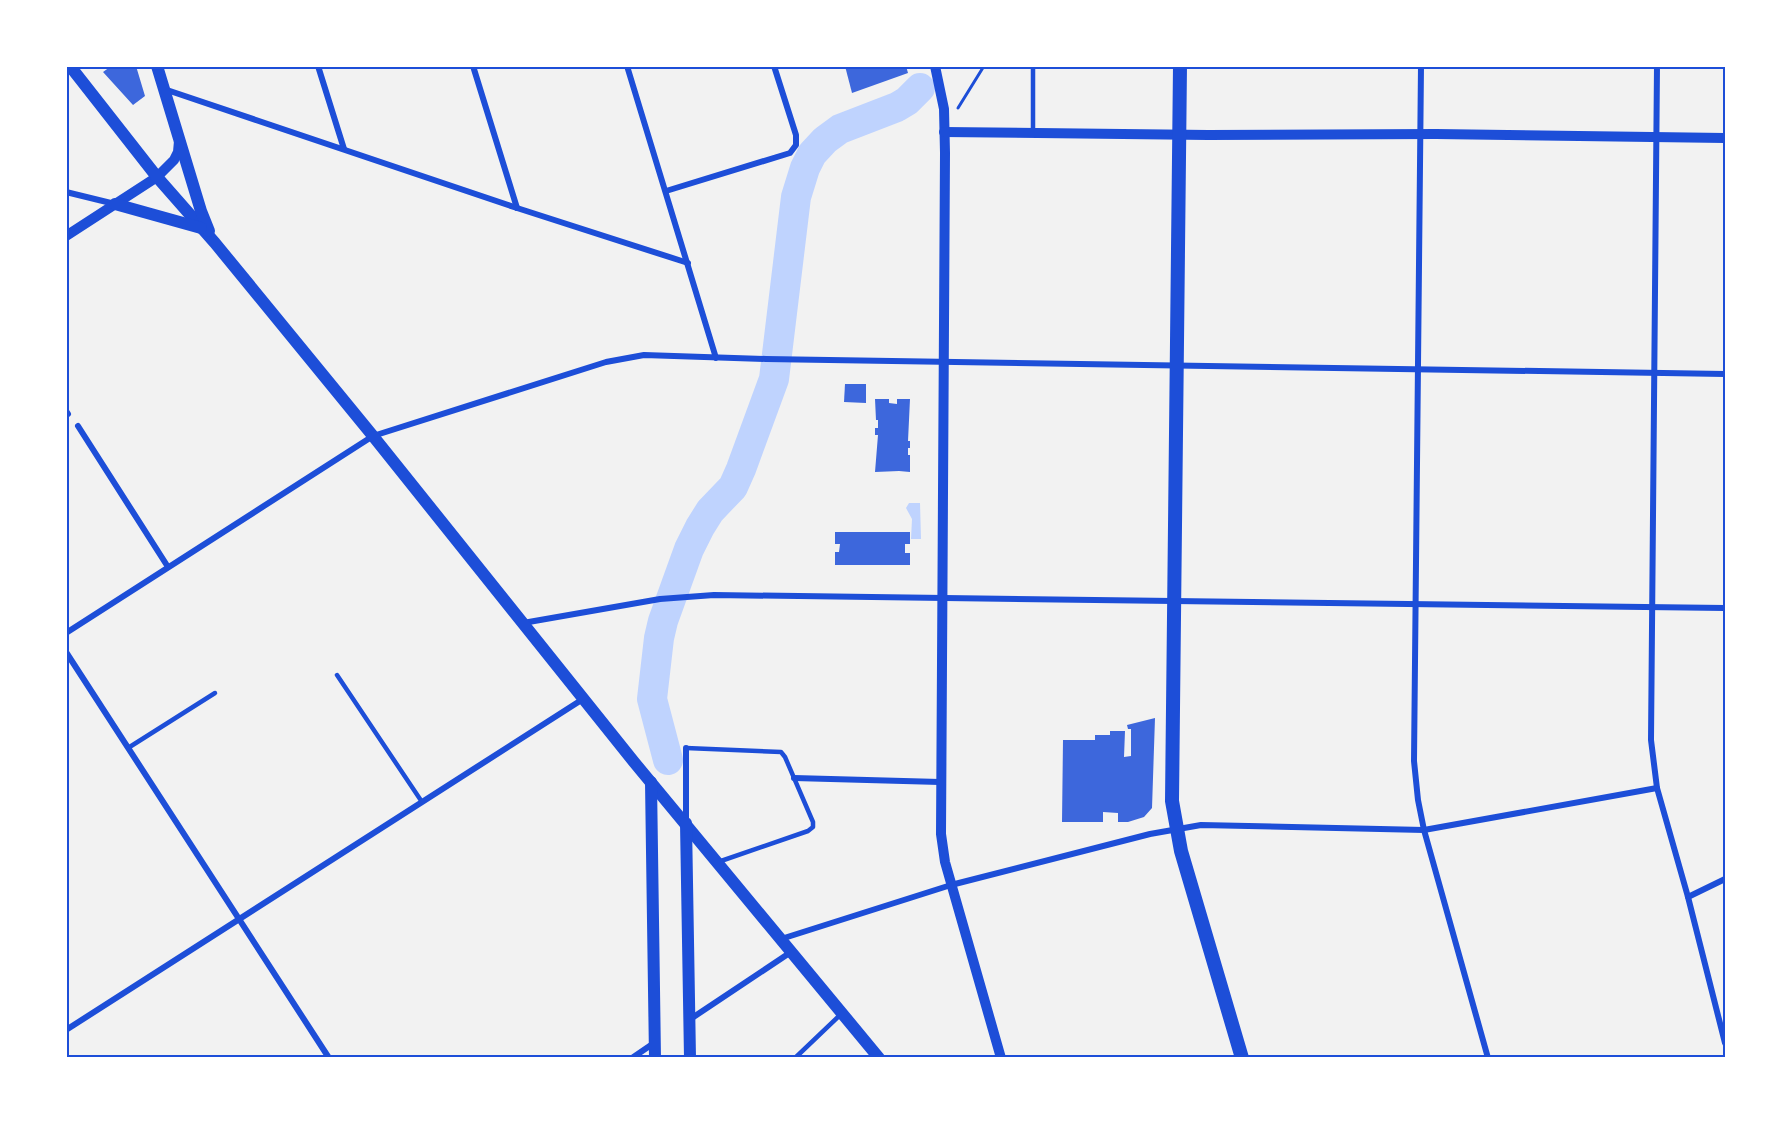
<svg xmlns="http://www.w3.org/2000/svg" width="1791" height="1124" font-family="'Roboto Condensed',sans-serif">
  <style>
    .water { fill: #bfd3fe }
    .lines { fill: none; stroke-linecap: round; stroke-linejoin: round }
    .river { stroke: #bfd3fe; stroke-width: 30 }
    .building { fill: #3d67dc }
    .path { stroke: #1d4ed8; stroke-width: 3 }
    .service { stroke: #1d4ed8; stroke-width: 4.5 }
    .minor { stroke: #1d4ed8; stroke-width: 6 }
    .tertiary { stroke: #1d4ed8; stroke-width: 10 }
    .secondary { stroke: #1d4ed8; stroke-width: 12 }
    .primary { stroke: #1d4ed8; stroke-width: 14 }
    .neatline { fill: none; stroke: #1d4ed8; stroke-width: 2 }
  </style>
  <rect width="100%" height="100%" fill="#f2f2f2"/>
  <!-- water -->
  <path class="water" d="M909,503H920L921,539H911L912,519L906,508Z"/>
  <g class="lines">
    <!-- river -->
    <path class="river" d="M668,760L652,699L659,638L663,621L689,549L700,527L710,511L733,487L741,469L774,379L796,197L805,168L812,154L825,140L840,129L897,107L907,101L920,88"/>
  </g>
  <!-- building -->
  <g class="building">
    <path d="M109,66H136L145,96L133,105L103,72L110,67Z"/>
    <path d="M845,66H906L908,73L852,93Z"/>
    <path d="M845,384H866V403L844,402Z"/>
    <path d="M875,399H889V403L897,404V399H910L908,441H910V448H908V455H910V472L899,471L875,472L878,435H875V428H878V420H876Z"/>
    <path d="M835,532H910V544H905V553H910V565H835V552H839L840,544H835Z"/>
    <path d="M1155,718L1152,808L1144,817L1128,822H1118V813L1103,812V822H1062L1063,740H1095V735H1110V731H1125L1124,757L1131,756V729H1128L1127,725Z"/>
  </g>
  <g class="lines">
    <!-- path -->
    <path class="path" d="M958,108L984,66"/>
    <!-- service -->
    <g class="service">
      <path d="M1033,133V66"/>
      <path d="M337,675L422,802"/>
      <path d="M128,748L215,693"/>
      <path d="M686,748L781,752L785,757L813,822V827L808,831L718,862"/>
      <path d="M795,1058L840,1015"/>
    </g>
    <!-- minor -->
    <g class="minor">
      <path d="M318,66L344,149"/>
      <path d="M473,66L517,208"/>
      <path d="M627,66L716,358"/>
      <path d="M1421,66L1414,761L1418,800L1424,830L1488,1058"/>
      <path d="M1657,66L1651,740L1657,788L1688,897L1725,1043"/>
      <path d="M164,89L517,208L688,263"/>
      <path d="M666,191L790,153L796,145V135L774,66"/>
      <path d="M66,192L115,204"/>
      <path d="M66,411L68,414"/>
      <path d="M78,426L168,567"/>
      <path d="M523,623L660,599L714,595L1725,608"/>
      <path d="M66,633L373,436L606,362L644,355L766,359L1725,374"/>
      <path d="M66,652L329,1058"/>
      <path d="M686,748V822"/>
      <path d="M794,778L940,782"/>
      <path d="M1688,897L1725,879"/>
      <path d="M781,939L951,885L1150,834L1201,825L1424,830L1657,788"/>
      <path d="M689,1020L791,952"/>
      <path d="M66,1030L583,699"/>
      <path d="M632,1058L654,1043"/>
    </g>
    <!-- tertiary -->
    <g class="tertiary">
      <path d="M935,66L944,109L945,153L941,834L945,862L1001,1058"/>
      <path d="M944,132L1208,135L1436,134L1725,138"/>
      <path d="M66,236L157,177L174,160L178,152L179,141"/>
    </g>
    <!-- secondary -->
    <g class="secondary">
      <path d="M70,66L157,177L215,243L373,436L634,762L879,1058"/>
      <path d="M157,66L201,211L209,231"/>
      <path d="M115,204L201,228"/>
      <path d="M651,782L655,1058"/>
      <path d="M686,823L690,1058"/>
    </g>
    <!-- primary -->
    <path class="primary" d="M1180,66L1172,801L1181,851L1242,1058"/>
  </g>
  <!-- border -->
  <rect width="1791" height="1124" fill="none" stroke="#ffffff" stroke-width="135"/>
  <rect x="68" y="68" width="1656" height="988" class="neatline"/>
</svg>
